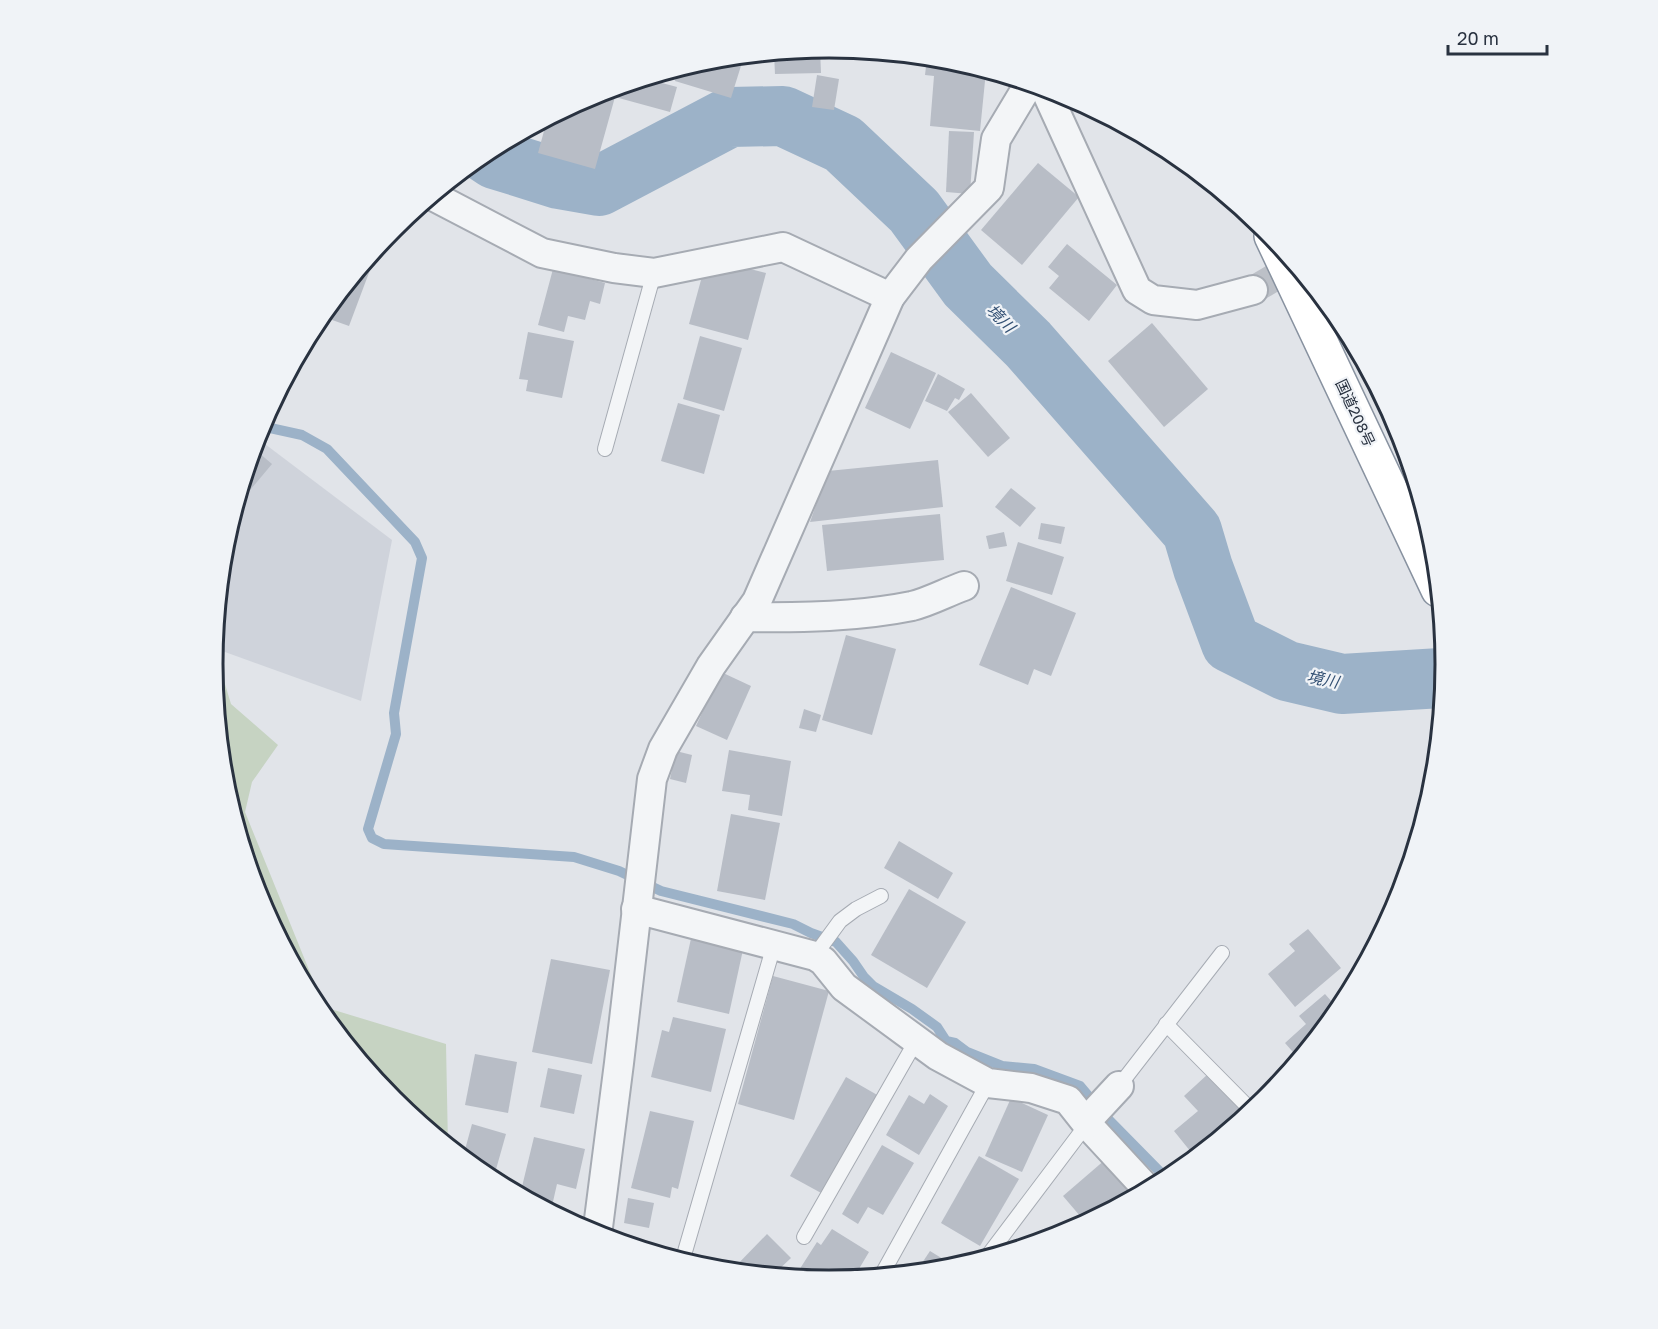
<svg xmlns="http://www.w3.org/2000/svg" width="1658" height="1329" font-family="'Golos Text','Noto Sans JP',sans-serif">
  <style>
    .built { fill: #cfd3db }
    .green { fill: #c6d3c2 }
    .lines { fill: none; stroke-linecap: round; stroke-linejoin: round }
    .stream { stroke: #9cb2c8; stroke-width: 10 }
    .river { stroke: #9cb2c8; stroke-width: 60 }
    .building { fill: #b8bdc6 }
    .street-tunnel { stroke: #bcc0c7; stroke-width: 28; stroke-dasharray: 28 14; stroke-linecap: butt }
    .lane-casing { stroke: #a6abb3; stroke-width: 16 }
    .street-casing { stroke: #a6abb3; stroke-width: 32 }
    .highway-casing { stroke: #8892a0; stroke-width: 36 }
    .lane { stroke: #f3f5f7; stroke-width: 14 }
    .street { stroke: #f3f5f7; stroke-width: 28 }
    .highway { stroke: #fff; stroke-width: 33 }
    .labels { text-anchor: middle; stroke-width: 4.5; stroke-linejoin: round; paint-order: stroke }
    .street-label { font-size: 15px; fill: #293240; stroke: #f0f3f7 }
    .water-label { font-size: 16px; font-style: italic; fill: #345174; stroke: #f0f3f7 }
    .rim { fill: none; stroke: #293240; stroke-width: 3 }
  </style>
  <rect width="100%" height="100%" fill="#e1e4e9"/>
  <!-- built -->
  <path class="built" d="M257,438L392,540L361,701L214,648L224,544Z"/>
  <!-- green -->
  <path class="green" d="M214,648L231,704L278,745L252,782L245,812L324,1007L446,1044L448,1146L393,1100L316,1007L259,900L224,784L213,664Z"/>
  <g class="lines">
    <!-- stream -->
    <path class="stream" d="M261,426L302,435L327,449L415,542L422,558L394,713L396,734L368,829L372,838L384,844L574,857L619,871L661,891L793,924L811,933L836,942L853,961L864,977L873,986L912,1009L937,1027L946,1041L955,1043L967,1052L1002,1066L1034,1069L1080,1086L1106,1117L1167,1179"/>
    <!-- river -->
    <path class="river" d="M486,153L495,159L559,179L599,186L730,117L783,116L843,144L914,211L968,285L1028,344L1192,531L1203,568L1231,643L1287,671L1342,684L1441,678"/>
  </g>
  <!-- building -->
  <g class="building">
    <path d="M820,49L821,73L775,74L774,53Z"/>
    <path d="M744,56L731,98L675,81L678,69L709,60Z"/>
    <path d="M927,58L951,60L986,71L980,131L930,126L934,76L925,75Z"/>
    <path d="M817,75L839,79L834,110L812,107Z"/>
    <path d="M647,79L677,87L670,112L615,97L595,169L538,153L547,120L593,95Z"/>
    <path d="M949,131L974,132L970,194L946,192Z"/>
    <path d="M1038,163L1079,197L1022,265L981,230Z"/>
    <path d="M1067,244L1117,285L1089,321L1049,288L1059,276L1048,267Z"/>
    <path d="M379,246L349,326L321,316Z"/>
    <path d="M707,258L766,273L748,340L689,324Z"/>
    <path d="M553,269L605,283L600,304L590,301L585,320L568,316L564,332L538,325Z"/>
    <path d="M1152,323L1208,389L1164,427L1108,361Z"/>
    <path d="M528,332L574,341L562,398L526,391L528,380L519,379Z"/>
    <path d="M700,336L742,348L724,411L683,399Z"/>
    <path d="M891,352L936,373L910,429L865,408Z"/>
    <path d="M938,374L965,389L959,400L955,398L947,411L925,401Z"/>
    <path d="M971,393L1010,438L988,457L948,412Z"/>
    <path d="M678,403L720,415L704,474L661,461Z"/>
    <path d="M253,448L272,464L235,508Z"/>
    <path d="M938,460L943,507L810,522L828,471Z"/>
    <path d="M1011,488L1036,508L1020,527L995,507Z"/>
    <path d="M940,514L944,560L827,571L822,525Z"/>
    <path d="M1041,523L1065,527L1061,544L1038,539Z"/>
    <path d="M1004,532L1007,546L989,549L986,536Z"/>
    <path d="M1018,542L1064,557L1052,595L1006,581Z"/>
    <path d="M1011,587L1076,613L1051,676L1034,669L1028,685L979,665Z"/>
    <path d="M846,635L896,649L872,735L822,720Z"/>
    <path d="M721,672L751,686L727,740L696,726Z"/>
    <path d="M804,709L821,715L816,732L799,728Z"/>
    <path d="M729,750L791,761L782,816L748,810L750,795L722,791Z"/>
    <path d="M676,751L692,755L686,783L670,779Z"/>
    <path d="M731,814L780,823L765,900L717,891Z"/>
    <path d="M899,841L953,873L938,899L884,868Z"/>
    <path d="M909,889L966,922L927,988L871,955Z"/>
    <path d="M1308,929L1341,968L1295,1007L1268,974L1295,951L1289,944Z"/>
    <path d="M692,934L744,945L729,1014L677,1002Z"/>
    <path d="M551,959L610,970L592,1064L532,1052Z"/>
    <path d="M773,976L829,991L794,1120L738,1104Z"/>
    <path d="M1325,994L1339,1010L1299,1059L1285,1043L1306,1024L1299,1016Z"/>
    <path d="M673,1017L726,1029L711,1092L651,1077L662,1030L669,1032Z"/>
    <path d="M475,1054L517,1062L508,1113L465,1105Z"/>
    <path d="M548,1068L582,1075L574,1114L540,1107Z"/>
    <path d="M1208,1074L1248,1115L1195,1157L1174,1131L1198,1111L1184,1096Z"/>
    <path d="M846,1077L879,1096L823,1194L790,1176Z"/>
    <path d="M930,1094L948,1106L919,1155L886,1135L909,1095L924,1104Z"/>
    <path d="M1011,1098L1048,1115L1022,1172L985,1156Z"/>
    <path d="M650,1111L694,1121L678,1189L672,1187L670,1198L631,1188Z"/>
    <path d="M472,1124L506,1134L493,1180L463,1157Z"/>
    <path d="M534,1137L585,1149L576,1189L557,1184L552,1206L530,1200L520,1195Z"/>
    <path d="M882,1145L914,1163L883,1215L868,1207L858,1224L842,1214Z"/>
    <path d="M979,1156L1019,1179L980,1246L941,1223Z"/>
    <path d="M1106,1159L1138,1195L1086,1223L1063,1196Z"/>
    <path d="M628,1198L654,1203L649,1228L624,1223Z"/>
    <path d="M1071,1218L1079,1227L1065,1234L1047,1239Z"/>
    <path d="M832,1229L869,1252L853,1279L829,1281L794,1278L817,1242L821,1245Z"/>
    <path d="M767,1234L791,1258L773,1275L731,1271Z"/>
    <path d="M930,1251L956,1267L916,1272Z"/>
  </g>
  <g class="lines">
    <!-- street-tunnel -->
    <path class="street-tunnel" d="M1253,290L1295,265"/>
    <!-- lane casing -->
    <g class="lane-casing">
      <g id="lane">
        <path d="M605,449L654,273"/>
        <path d="M823,961L821,947L840,921L856,909L881,896"/>
        <path d="M1166,1024L1252,1111"/>
        <path d="M1119,1086L1222,953"/>
        <path d="M804,1237L916,1041"/>
        <path d="M684,1255L774,945"/>
        <path d="M986,1258L1087,1124"/>
        <path d="M881,1276L988,1083"/>
      </g>
    </g>
    <!-- street casing -->
    <g class="street-casing">
      <g id="street">
        <path d="M1045,89L1137,290L1153,300L1197,305L1253,290"/>
        <path d="M433,196L542,253L614,268L654,273L783,247L890,297"/>
        <path d="M745,617C800,618 858,617 912,606C929,602 947,592 964,586"/>
        <path d="M636,909L815,956L823,961L844,987L938,1056L988,1083L1031,1088L1068,1100L1087,1124L1148,1190"/>
        <path d="M1087,1124L1093,1114L1119,1086"/>
        <path d="M597,1235L619,1063L652,779L663,749L711,666L757,601L890,297L919,259L989,188L996,139L1029,84"/>
      </g>
    </g>
    <!-- highway casing -->
    <g class="highway-casing">
      <path id="highway" d="M1271,236L1438,590"/>
    </g>
    <!-- lane -->
    <use href="#lane" class="lane"/>
    <!-- street -->
    <use href="#street" class="street"/>
    <!-- highway -->
    <use href="#highway" class="highway"/>
  </g>
  <g class="labels">
    <!-- street labels -->
    <g class="street-label">
      <text transform="translate(1355 413) rotate(65)" y="5">国道208号</text>
    </g>
    <!-- water labels -->
    <g class="water-label">
      <text transform="translate(1001 318) rotate(45)" y="6">境川</text>
      <text transform="translate(1323 679) rotate(12)" y="6">境川</text>
    </g>
  </g>
  <!-- crop -->
  <path d="M0 0H1658V1329H0ZM223 664a606 606 0 1 1 1212 0a606 606 0 1 1-1212 0Z" fill="#f0f3f7" fill-rule="evenodd"/>
  <path class="rim" d="M223 664a606 606 0 1 1 1212 0a606 606 0 1 1-1212 0Z"/>
  <!-- scale -->
  <path d="M1448 45v9h99v-9" fill="none" stroke="#293240" stroke-width="3"/>
  <text x="1457" y="45" font-size="18" fill="#293240" stroke="#f0f3f7" stroke-width="4.5" paint-order="stroke">20 m</text>
</svg>
